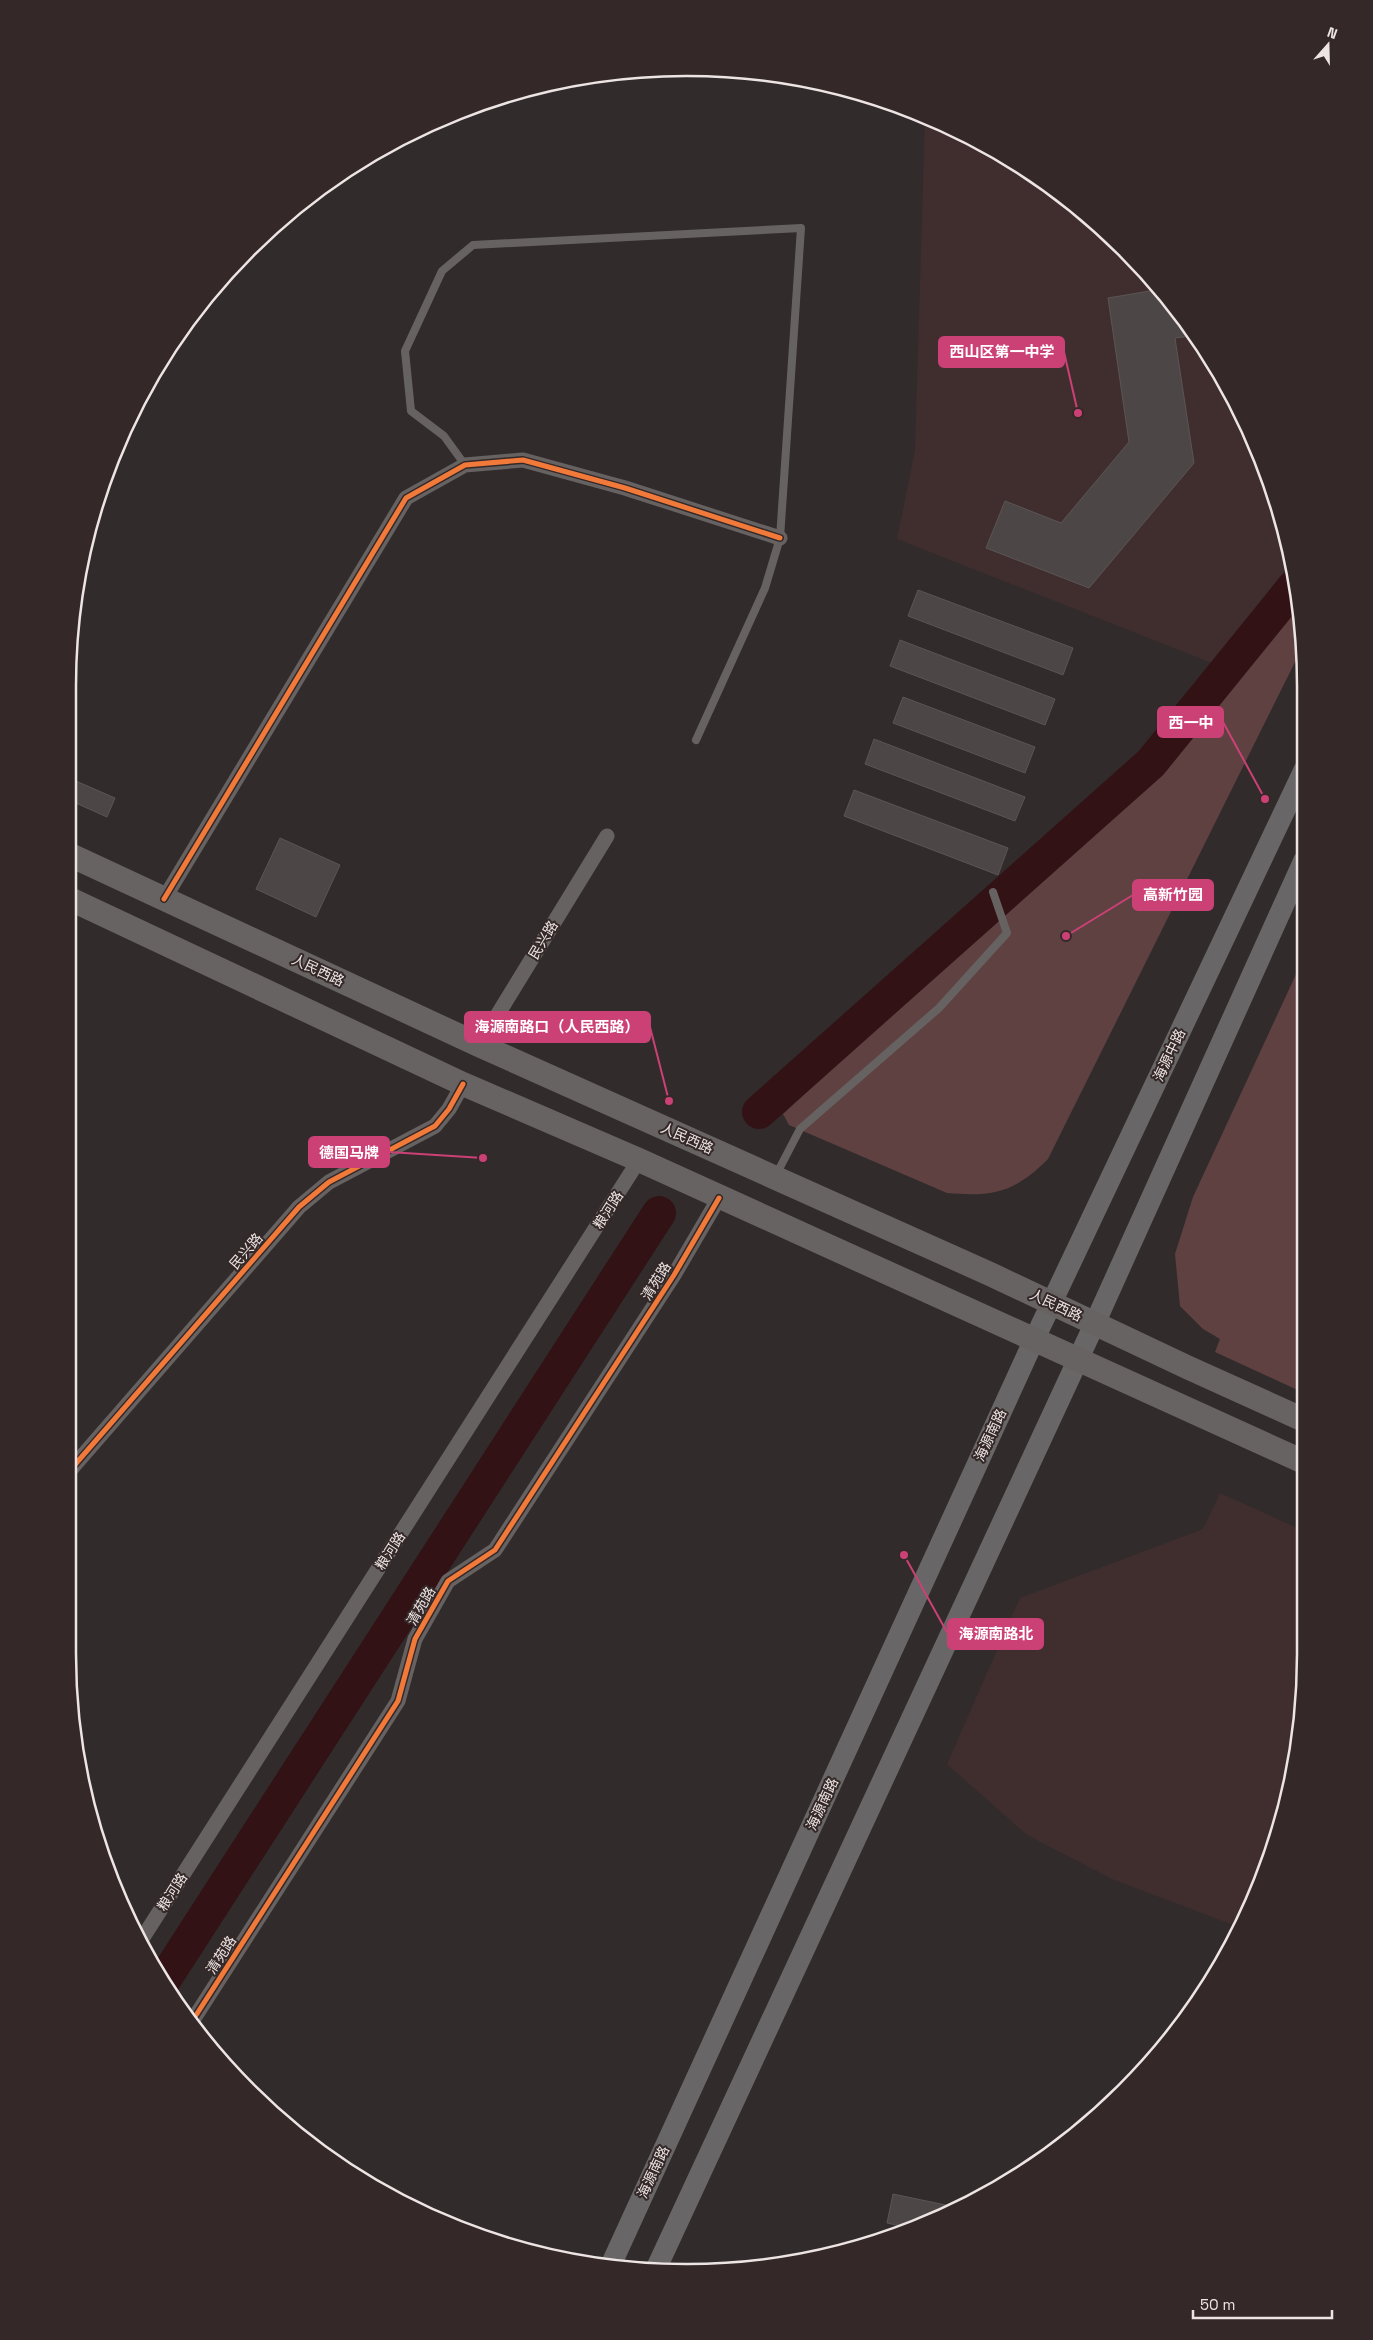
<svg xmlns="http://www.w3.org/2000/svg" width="1373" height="2340" font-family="'Space Grotesk','Noto Sans SC',sans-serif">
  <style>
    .built { fill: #402e2f }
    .green { fill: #604142 }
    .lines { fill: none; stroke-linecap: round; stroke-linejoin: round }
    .river { stroke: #321215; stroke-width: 34 }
    .building { fill: #4c4646; stroke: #5b5555 }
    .lane { stroke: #676262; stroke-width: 8 }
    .street { stroke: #676262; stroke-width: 15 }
    .secondary { stroke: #686666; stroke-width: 21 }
    .primary { stroke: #686363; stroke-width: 24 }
    .cycleway-casing { stroke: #342828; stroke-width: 8 }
    .cycleway { stroke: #f17a3a; stroke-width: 5 }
    .labels { text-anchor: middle; stroke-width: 4; stroke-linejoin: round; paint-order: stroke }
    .street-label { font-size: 14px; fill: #ede4e4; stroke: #342828 }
    .rim { fill: none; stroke: #ede4e4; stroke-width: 2.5 }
    .leader { fill: none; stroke: #cb4176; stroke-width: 2 }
    .callout-dot { fill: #cb4176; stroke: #342828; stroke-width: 2 }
    .callout { fill: #cb4176; stroke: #cb4176; stroke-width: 2 }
    .callout-label { font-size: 15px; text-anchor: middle; font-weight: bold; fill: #fff }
  </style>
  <rect width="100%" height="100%" fill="#312b2b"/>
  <!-- built -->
  <g class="built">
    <path d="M925,116L1030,172L1124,249L1222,377L1273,488L1288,566L1212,663L897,539L915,450Z"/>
    <path d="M1220,1493L1304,1531V1694L1273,1853L1236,1926L1112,1879L1027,1835L947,1764L1020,1598L1203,1529Z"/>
  </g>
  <!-- green -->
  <g class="green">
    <path d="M1294,596L1304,646V658L1298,656L1048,1159C1015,1192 994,1197 947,1193L789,1125L783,1114L1163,758Z"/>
    <path d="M1304,957V1393L1215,1352L1220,1339L1203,1329L1180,1306L1175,1254L1193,1197Z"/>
  </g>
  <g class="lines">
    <!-- river -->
    <g class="river">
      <path d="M759,1112L1151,763L1293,588"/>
      <path d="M164,1980L659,1213"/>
    </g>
  </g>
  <!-- building -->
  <g class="building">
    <path d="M1156,290L1191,336L1175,338L1194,463L1089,588L986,548L1005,501L1061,523L1129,442L1108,298Z"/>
    <path d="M918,590L1073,648L1063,675L908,616Z"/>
    <path d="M900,640L1055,699L1045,725L890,666Z"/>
    <path d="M903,697L1035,747L1025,773L893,723Z"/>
    <path d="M874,739L1025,797L1015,821L865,764Z"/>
    <path d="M69,778L115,798L107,817L69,800Z"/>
    <path d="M854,790L1008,848L998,875L844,816Z"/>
    <path d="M280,838L340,865L316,917L256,889Z"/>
    <path d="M893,2194L960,2208L923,2225L910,2229V2228L887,2223Z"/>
  </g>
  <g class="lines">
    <!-- lane -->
    <g class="lane">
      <path d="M465,465L444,436L411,411L405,351L442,271L473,245L801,228L780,538L765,588L696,740"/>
      <path d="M776,1175L800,1129L939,1008L1007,933L993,892"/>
    </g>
    <!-- street -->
    <g class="street">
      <path d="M164,899L406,498L465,465L523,460L625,488L780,538"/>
      <path d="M479,1045L607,836"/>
      <path d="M72,1468L299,1207L329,1182L435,1126L449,1109L463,1084"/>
      <path d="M140,1942L639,1160"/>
      <path d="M191,2023L398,1701L415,1639L448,1581L495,1550L674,1275L719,1198"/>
    </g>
    <!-- secondary -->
    <g class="secondary">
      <path d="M610,2267L1034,1340L1304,770"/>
      <path d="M656,2269L1095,1323L1304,860"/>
    </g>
    <!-- primary -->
    <g class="primary">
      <path d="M70,855L479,1045L990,1274L1189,1368L1304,1420"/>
      <path d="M70,899L463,1084L639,1160L1304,1462"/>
    </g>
    <!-- cycleway casing -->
    <g class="cycleway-casing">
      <g id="cycleway">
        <path d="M164,899L406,498L465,465L523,460L625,488L780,538"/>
        <path d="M72,1468L299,1207L329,1182L435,1126L449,1109L463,1084"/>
        <path d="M191,2023L398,1701L415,1639L448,1581L495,1550L674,1275L719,1198"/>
      </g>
    </g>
    <!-- cycleway -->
    <use href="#cycleway" class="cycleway"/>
  </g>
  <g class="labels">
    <!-- street labels -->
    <g class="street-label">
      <text transform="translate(543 940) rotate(-59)" y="5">民兴路</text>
      <text transform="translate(318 970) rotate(25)" y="5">人民西路</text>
      <text transform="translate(1169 1055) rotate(-65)" y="5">海源中路</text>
      <text transform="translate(687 1138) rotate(24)" y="5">人民西路</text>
      <text transform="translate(608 1210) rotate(-57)" y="5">粮河路</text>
      <text transform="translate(246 1251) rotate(-49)" y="5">民兴路</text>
      <text transform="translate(656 1281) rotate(-58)" y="5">清苑路</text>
      <text transform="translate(1056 1305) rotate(25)" y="5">人民西路</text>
      <text transform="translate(990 1435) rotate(-65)" y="5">海源南路</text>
      <text transform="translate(390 1551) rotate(-57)" y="5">粮河路</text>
      <text transform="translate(421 1606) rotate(-60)" y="5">清苑路</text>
      <text transform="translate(822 1804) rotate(-65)" y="5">海源南路</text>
      <text transform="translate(172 1892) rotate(-57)" y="5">粮河路</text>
      <text transform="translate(221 1955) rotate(-57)" y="5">清苑路</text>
      <text transform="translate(653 2172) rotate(-65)" y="5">海源南路</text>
    </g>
  </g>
  <!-- crop -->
  <path d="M0 0H1373V2340H0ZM686 76H687A610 610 0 0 1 1297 686V1654A610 610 0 0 1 687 2264H686A610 610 0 0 1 76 1654V686A610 610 0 0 1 686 76Z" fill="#342828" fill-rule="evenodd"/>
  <path class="rim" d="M686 76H687A610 610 0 0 1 1297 686V1654A610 610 0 0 1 687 2264H686A610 610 0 0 1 76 1654V686A610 610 0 0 1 686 76Z"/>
  <!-- callouts -->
  <path class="leader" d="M1078 413L1064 352M1265 799L1223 722M1066 936L1133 895M669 1101L650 1027M483 1158L389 1152M904 1555L948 1634"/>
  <g class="callout-dot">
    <circle cx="1078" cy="413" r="5"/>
    <circle cx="1265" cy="799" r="5"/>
    <circle cx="1066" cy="936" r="5"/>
    <circle cx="669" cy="1101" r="5"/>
    <circle cx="483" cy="1158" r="5"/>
    <circle cx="904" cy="1555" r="5"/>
  </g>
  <g class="callout">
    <rect x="939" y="337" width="125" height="30" rx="5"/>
    <rect x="1158" y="707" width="65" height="30" rx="5"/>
    <rect x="1133" y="880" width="80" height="30" rx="5"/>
    <rect x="465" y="1012" width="185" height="30" rx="5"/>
    <rect x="309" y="1137" width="80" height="30" rx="5"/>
    <rect x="948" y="1619" width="95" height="30" rx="5"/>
  </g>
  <g class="callout-label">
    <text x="1002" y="357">西山区第一中学</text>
    <text x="1191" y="728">西一中</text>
    <text x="1173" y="900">高新竹园</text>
    <text x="557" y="1032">海源南路口（人民西路）</text>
    <text x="349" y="1158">德国马牌</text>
    <text x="996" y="1639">海源南路北</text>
  </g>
  <!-- north arrow -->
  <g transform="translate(1328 45) rotate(20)" stroke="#342828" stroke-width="4" paint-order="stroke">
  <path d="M0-4L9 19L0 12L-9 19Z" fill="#ede4e4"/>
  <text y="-8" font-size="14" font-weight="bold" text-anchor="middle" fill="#ede4e4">N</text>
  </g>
  <!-- scale -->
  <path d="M1193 2310v8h139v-8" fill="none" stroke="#ede4e4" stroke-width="2.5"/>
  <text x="1200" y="2310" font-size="15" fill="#ede4e4" stroke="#342828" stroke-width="4" paint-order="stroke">50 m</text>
</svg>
